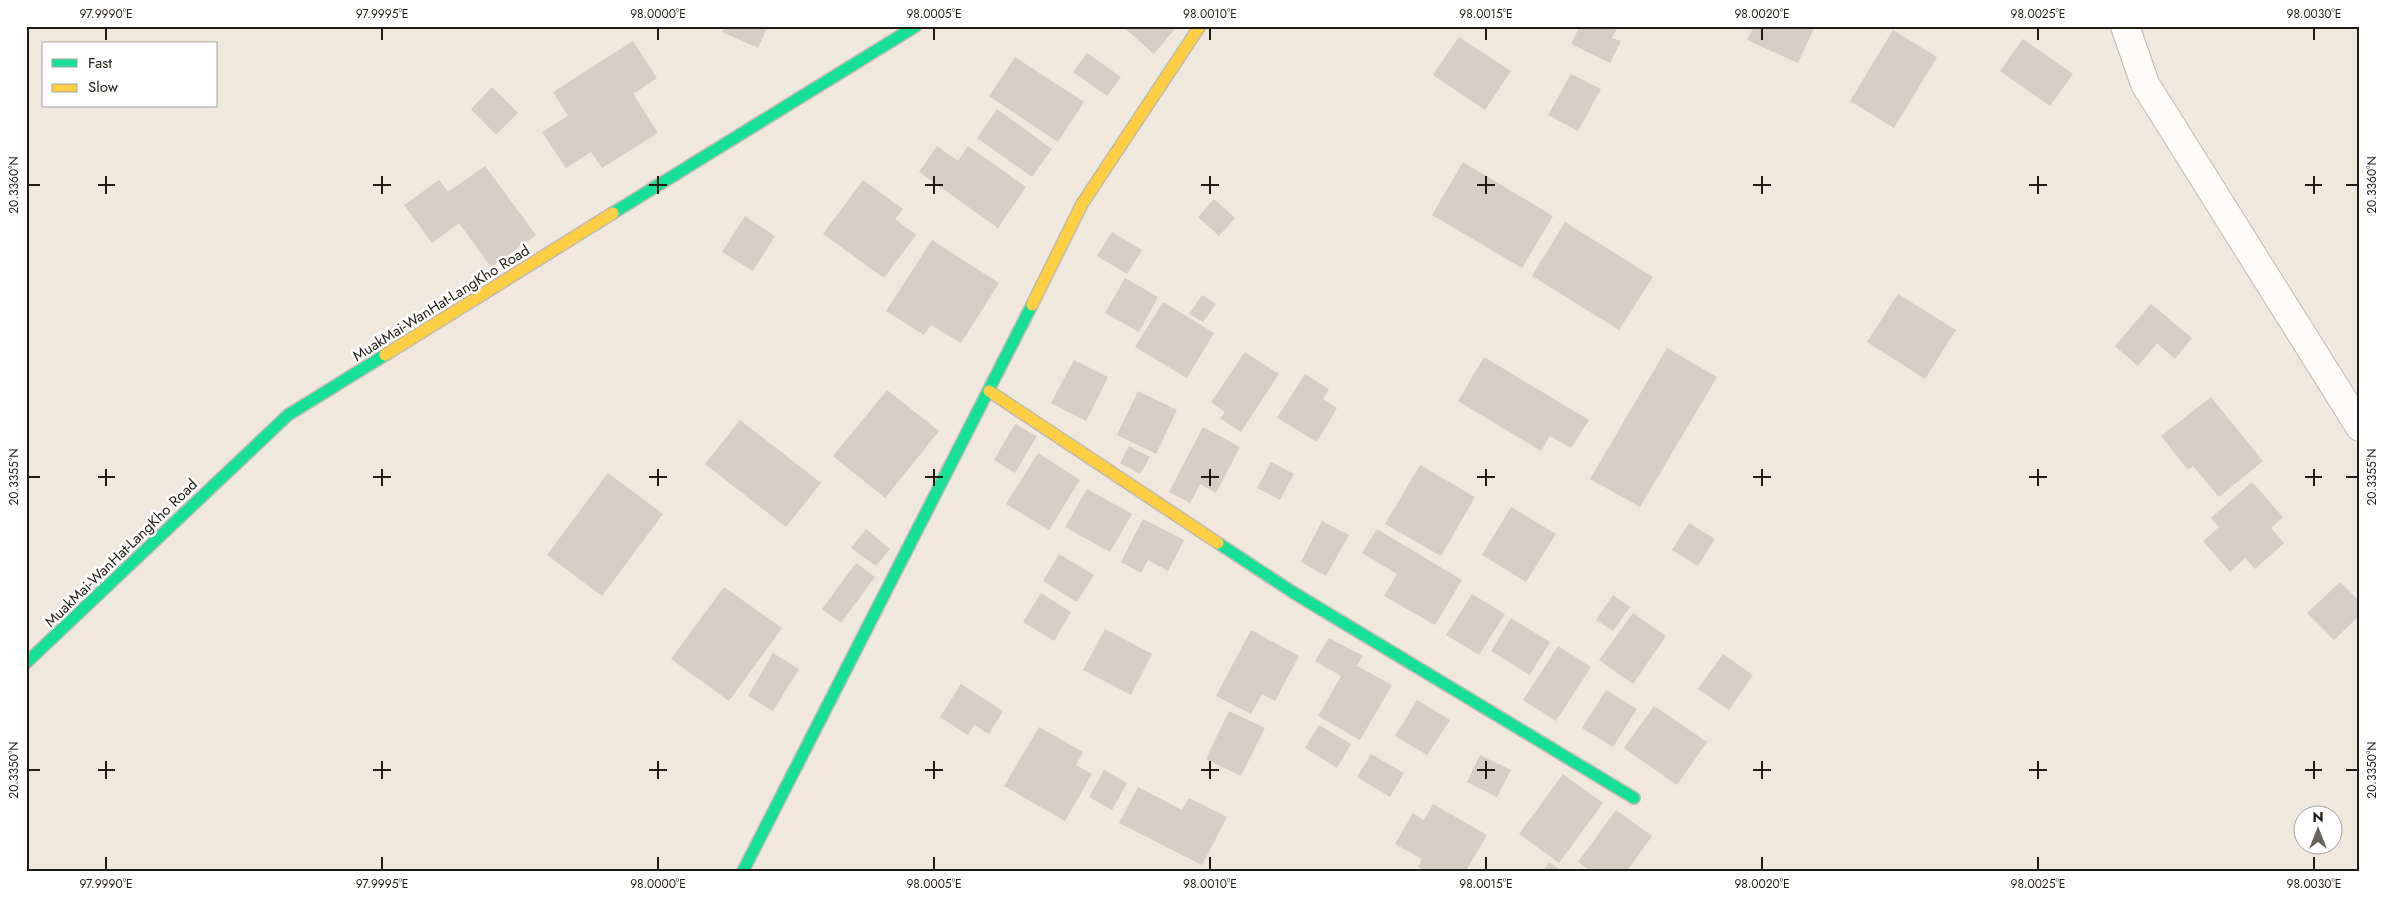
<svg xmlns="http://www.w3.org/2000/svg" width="2386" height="897" font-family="Jost,sans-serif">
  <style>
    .building { fill: #d4cec4 }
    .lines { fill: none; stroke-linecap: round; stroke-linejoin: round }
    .street-casing { stroke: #c0bab1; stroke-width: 30 }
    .fast-casing { stroke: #c0bab1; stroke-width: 14 }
    .slow-casing { stroke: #c0bab1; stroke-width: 14 }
    .street { stroke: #fdfcfa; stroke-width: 28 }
    .fast { stroke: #16e098; stroke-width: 11 }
    .slow { stroke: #ffcf43; stroke-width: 11 }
    .ticks { fill: none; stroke: #201b13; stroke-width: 2 }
    .labels { text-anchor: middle; stroke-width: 5; stroke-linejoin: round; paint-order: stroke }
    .street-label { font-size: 15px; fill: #201b13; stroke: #fff }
    .neatline { fill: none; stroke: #201b13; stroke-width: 2 }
    .ticks-label { font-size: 12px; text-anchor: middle; fill: #201b13 }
  </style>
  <rect width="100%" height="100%" fill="#f0e8dc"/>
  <!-- building -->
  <g class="building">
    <path d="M725,26H768L758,48L722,32Z"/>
    <path d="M1122,26H1177L1154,54Z"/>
    <path d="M1580,26H1618L1612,38L1621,41L1610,63L1571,44Z"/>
    <path d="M1754,26H1815L1798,63L1747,40Z"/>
    <path d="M1893,30L1937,57L1894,128L1850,101Z"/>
    <path d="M1459,37L1511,71L1485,110L1433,75Z"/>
    <path d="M2023,39L2073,74L2050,106L2000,71Z"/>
    <path d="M633,41L657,78L633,94L658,133L602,168L591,152L566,168L542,132L568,116L553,92Z"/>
    <path d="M1087,53L1121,77L1107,96L1073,72Z"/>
    <path d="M1015,57L1084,102L1058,142L989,96Z"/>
    <path d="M1571,74L1601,89L1578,131L1548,115Z"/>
    <path d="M492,87L518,113L496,135L471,109Z"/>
    <path d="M997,109L1052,149L1032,177L977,138Z"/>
    <path d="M937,146L958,161L968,146L1026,187L998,228L919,172Z"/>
    <path d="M1463,162L1553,216L1522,268L1432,215Z"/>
    <path d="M485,166L536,235L491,267L459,223L432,243L404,205L439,180L448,192Z"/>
    <path d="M863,180L903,209L895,219L916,235L884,278L823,234Z"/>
    <path d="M1214,199L1235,218L1219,236L1198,217Z"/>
    <path d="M745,216L775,236L753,271L722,252Z"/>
    <path d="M1565,222L1653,277L1619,330L1532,276Z"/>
    <path d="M1112,232L1142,250L1127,274L1097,256Z"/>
    <path d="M932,240L999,283L961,343L931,325L924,335L886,311Z"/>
    <path d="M1125,278L1158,297L1139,332L1105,313Z"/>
    <path d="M1898,294L1956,330L1925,379L1867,342Z"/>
    <path d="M1202,295L1216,304L1203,322L1189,314Z"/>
    <path d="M1163,302L1214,333L1187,378L1135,347Z"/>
    <path d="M2151,304L2192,338L2175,359L2157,343L2138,366L2115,346Z"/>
    <path d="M1667,348L1717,377L1640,507L1590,479Z"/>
    <path d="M1245,352L1279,374L1241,432L1220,418L1225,412L1211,402Z"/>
    <path d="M1484,357L1589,420L1571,448L1550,436L1541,451L1458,401Z"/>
    <path d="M1074,360L1108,377L1086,421L1051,403Z"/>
    <path d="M1305,374L1329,389L1323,399L1337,408L1317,442L1277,418Z"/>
    <path d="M887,390L939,431L885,498L833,456Z"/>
    <path d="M1138,391L1177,410L1156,454L1117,435Z"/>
    <path d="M2211,397L2263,461L2219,497L2193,466L2188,470L2161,436Z"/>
    <path d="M740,420L821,483L786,527L705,464Z"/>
    <path d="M1015,424L1037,436L1015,473L994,460Z"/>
    <path d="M1203,427L1240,447L1216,493L1200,484L1190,503L1169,492Z"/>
    <path d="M1129,446L1150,457L1140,474L1120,463Z"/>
    <path d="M1038,453L1080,480L1049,530L1006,504Z"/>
    <path d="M1271,462L1294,474L1280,500L1257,488Z"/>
    <path d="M1420,465L1475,497L1441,556L1385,524Z"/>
    <path d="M608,473L663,514L602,596L547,555Z"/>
    <path d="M2252,482L2283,517L2271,528L2284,543L2255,569L2245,558L2230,572L2203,541L2219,527L2211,518Z"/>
    <path d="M1087,489L1132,514L1110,552L1065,527Z"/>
    <path d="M1511,507L1556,534L1526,582L1482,555Z"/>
    <path d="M1143,519L1184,540L1168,571L1148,560L1141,573L1121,562Z"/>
    <path d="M1322,521L1349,535L1326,576L1301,562Z"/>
    <path d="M1689,523L1715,539L1698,566L1672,550Z"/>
    <path d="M866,529L890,549L876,566L851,548Z"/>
    <path d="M1377,529L1462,580L1435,625L1384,596L1397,574L1362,553Z"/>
    <path d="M1059,554L1094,575L1077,602L1043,581Z"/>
    <path d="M856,563L875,577L841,623L822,609Z"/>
    <path d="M2340,582L2360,602V615L2334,640L2307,613Z"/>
    <path d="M724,587L782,628L729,701L671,659Z"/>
    <path d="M1041,593L1071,612L1054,641L1023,622Z"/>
    <path d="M1472,594L1505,614L1479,655L1446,635Z"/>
    <path d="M1613,595L1630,607L1613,631L1596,620Z"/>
    <path d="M1633,613L1666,636L1633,684L1599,660Z"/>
    <path d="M1511,618L1550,642L1530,675L1491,651Z"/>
    <path d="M1105,629L1152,654L1131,695L1083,670Z"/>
    <path d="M1251,630L1299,656L1275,701L1262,694L1251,714L1216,696Z"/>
    <path d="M1329,638L1363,656L1357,666L1392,685L1360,740L1318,716L1341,676L1315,661Z"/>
    <path d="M1558,646L1591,667L1556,721L1523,700Z"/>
    <path d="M773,653L799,669L773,711L748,696Z"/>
    <path d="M1723,654L1753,675L1729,710L1698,689Z"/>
    <path d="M961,684L1003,711L989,734L974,725L968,735L940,717Z"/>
    <path d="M1606,690L1637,709L1613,747L1582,728Z"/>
    <path d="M1417,700L1450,720L1427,755L1395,736Z"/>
    <path d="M1654,706L1707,742L1677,785L1624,748Z"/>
    <path d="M1229,711L1265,728L1241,776L1206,759Z"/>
    <path d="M1319,725L1351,744L1337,768L1305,748Z"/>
    <path d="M1039,727L1083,752L1076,765L1092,774L1065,821L1004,786Z"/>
    <path d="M1371,754L1404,773L1390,797L1357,777Z"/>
    <path d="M1480,755L1511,770L1497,797L1467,782Z"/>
    <path d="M1104,770L1127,783L1112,810L1089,797Z"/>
    <path d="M1563,774L1603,803L1559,863L1519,834Z"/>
    <path d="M1138,787L1182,810L1189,798L1227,817L1202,865L1119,823Z"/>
    <path d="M1433,804L1487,835L1466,871H1424L1418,867L1422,859L1395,844L1413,813L1424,820Z"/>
    <path d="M1616,810L1652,836L1627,871H1590L1578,862Z"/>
    <path d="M1549,862L1562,871H1543Z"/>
  </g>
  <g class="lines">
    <!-- street casing -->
    <g class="street-casing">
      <path id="street" d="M2125,26L2145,84L2360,427"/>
    </g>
    <!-- fast casing -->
    <g class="fast-casing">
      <g id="fast">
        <path d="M613,213L916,26"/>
        <path d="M1218,543L1294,593L1634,798"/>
        <path d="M26,663L288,415L385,355"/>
        <path d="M743,871L1032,305"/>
      </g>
    </g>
    <!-- slow casing -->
    <g class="slow-casing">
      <g id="slow">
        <path d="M1032,305L1082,204L1200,26"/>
        <path d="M385,355L613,213"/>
        <path d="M989,391L1218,543"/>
      </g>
    </g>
    <!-- street -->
    <use href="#street" class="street"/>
    <!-- fast -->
    <use href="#fast" class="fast"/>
    <!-- slow -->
    <use href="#slow" class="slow"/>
  </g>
  <!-- ticks -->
  <path class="ticks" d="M106,28V40M382,28V40M658,28V40M934,28V40M1210,28V40M1486,28V40M1762,28V40M2038,28V40M2314,28V40M106,176V194M382,176V194M658,176V194M934,176V194M1210,176V194M1486,176V194M1762,176V194M2038,176V194M2314,176V194M28,185H40M98,185H115M373,185H391M649,185H667M925,185H943M1201,185H1219M1477,185H1495M1753,185H1771M2029,185H2047M2305,185H2322M2346,185H2358M106,469V486M382,469V486M658,469V486M934,469V486M1210,469V486M1486,469V486M1762,469V486M2038,469V486M2314,469V486M28,477H40M98,477H115M373,477H391M649,477H667M925,477H943M1201,477H1219M1477,477H1495M1753,477H1771M2029,477H2047M2305,477H2322M2346,477H2358M106,761V779M382,761V779M658,761V779M934,761V779M1210,761V779M1486,761V779M1762,761V779M2038,761V779M2314,761V779M28,770H40M98,770H115M373,770H391M649,770H667M925,770H943M1201,770H1219M1477,770H1495M1753,770H1771M2029,770H2047M2305,770H2322M2346,770H2358M106,857V870M382,857V870M658,857V870M934,857V870M1210,857V870M1486,857V870M1762,857V870M2038,857V870M2314,857V870"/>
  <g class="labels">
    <!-- street labels -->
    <g class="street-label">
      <text transform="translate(441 303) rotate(-32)" y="5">MuakMai-WanHat-LangKho Road</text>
      <text transform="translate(121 553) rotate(-44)" y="5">MuakMai-WanHat-LangKho Road</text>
    </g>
  </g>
  <!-- border -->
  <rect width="2386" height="897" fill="none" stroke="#ffffff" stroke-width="55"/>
  <!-- legend -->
  <rect x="42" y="42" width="175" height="65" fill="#ffffff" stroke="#a6a4a1"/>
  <rect x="52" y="59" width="25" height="8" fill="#16e098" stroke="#a6a4a1"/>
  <text x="88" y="68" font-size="15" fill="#201b13">Fast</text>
  <rect x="52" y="84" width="25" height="8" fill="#ffcf43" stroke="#a6a4a1"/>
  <text x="88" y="92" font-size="15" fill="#201b13">Slow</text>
  <!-- north arrow -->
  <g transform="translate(2318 830)"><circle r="24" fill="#ffffff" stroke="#a6a4a1"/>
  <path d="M0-4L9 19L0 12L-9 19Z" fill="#696359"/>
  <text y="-8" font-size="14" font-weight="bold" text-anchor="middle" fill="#201b13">N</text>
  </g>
  <rect x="28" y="28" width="2330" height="842" class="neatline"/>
  <g class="ticks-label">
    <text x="106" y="18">97.9990°E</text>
    <text x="382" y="18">97.9995°E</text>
    <text x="658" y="18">98.0000°E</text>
    <text x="934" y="18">98.0005°E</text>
    <text x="1210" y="18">98.0010°E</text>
    <text x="1486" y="18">98.0015°E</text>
    <text x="1762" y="18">98.0020°E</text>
    <text x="2038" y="18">98.0025°E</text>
    <text x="2314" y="18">98.0030°E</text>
    <text transform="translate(14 185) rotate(-90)" y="4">20.3360°N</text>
    <text transform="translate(2372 185) rotate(-90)" y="4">20.3360°N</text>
    <text transform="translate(14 477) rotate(-90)" y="4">20.3355°N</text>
    <text transform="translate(2372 477) rotate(-90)" y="4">20.3355°N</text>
    <text transform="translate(14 770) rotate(-90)" y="4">20.3350°N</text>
    <text transform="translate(2372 770) rotate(-90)" y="4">20.3350°N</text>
    <text x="106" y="888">97.9990°E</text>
    <text x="382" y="888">97.9995°E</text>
    <text x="658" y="888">98.0000°E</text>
    <text x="934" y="888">98.0005°E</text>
    <text x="1210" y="888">98.0010°E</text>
    <text x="1486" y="888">98.0015°E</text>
    <text x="1762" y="888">98.0020°E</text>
    <text x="2038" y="888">98.0025°E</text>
    <text x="2314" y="888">98.0030°E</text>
  </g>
</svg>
